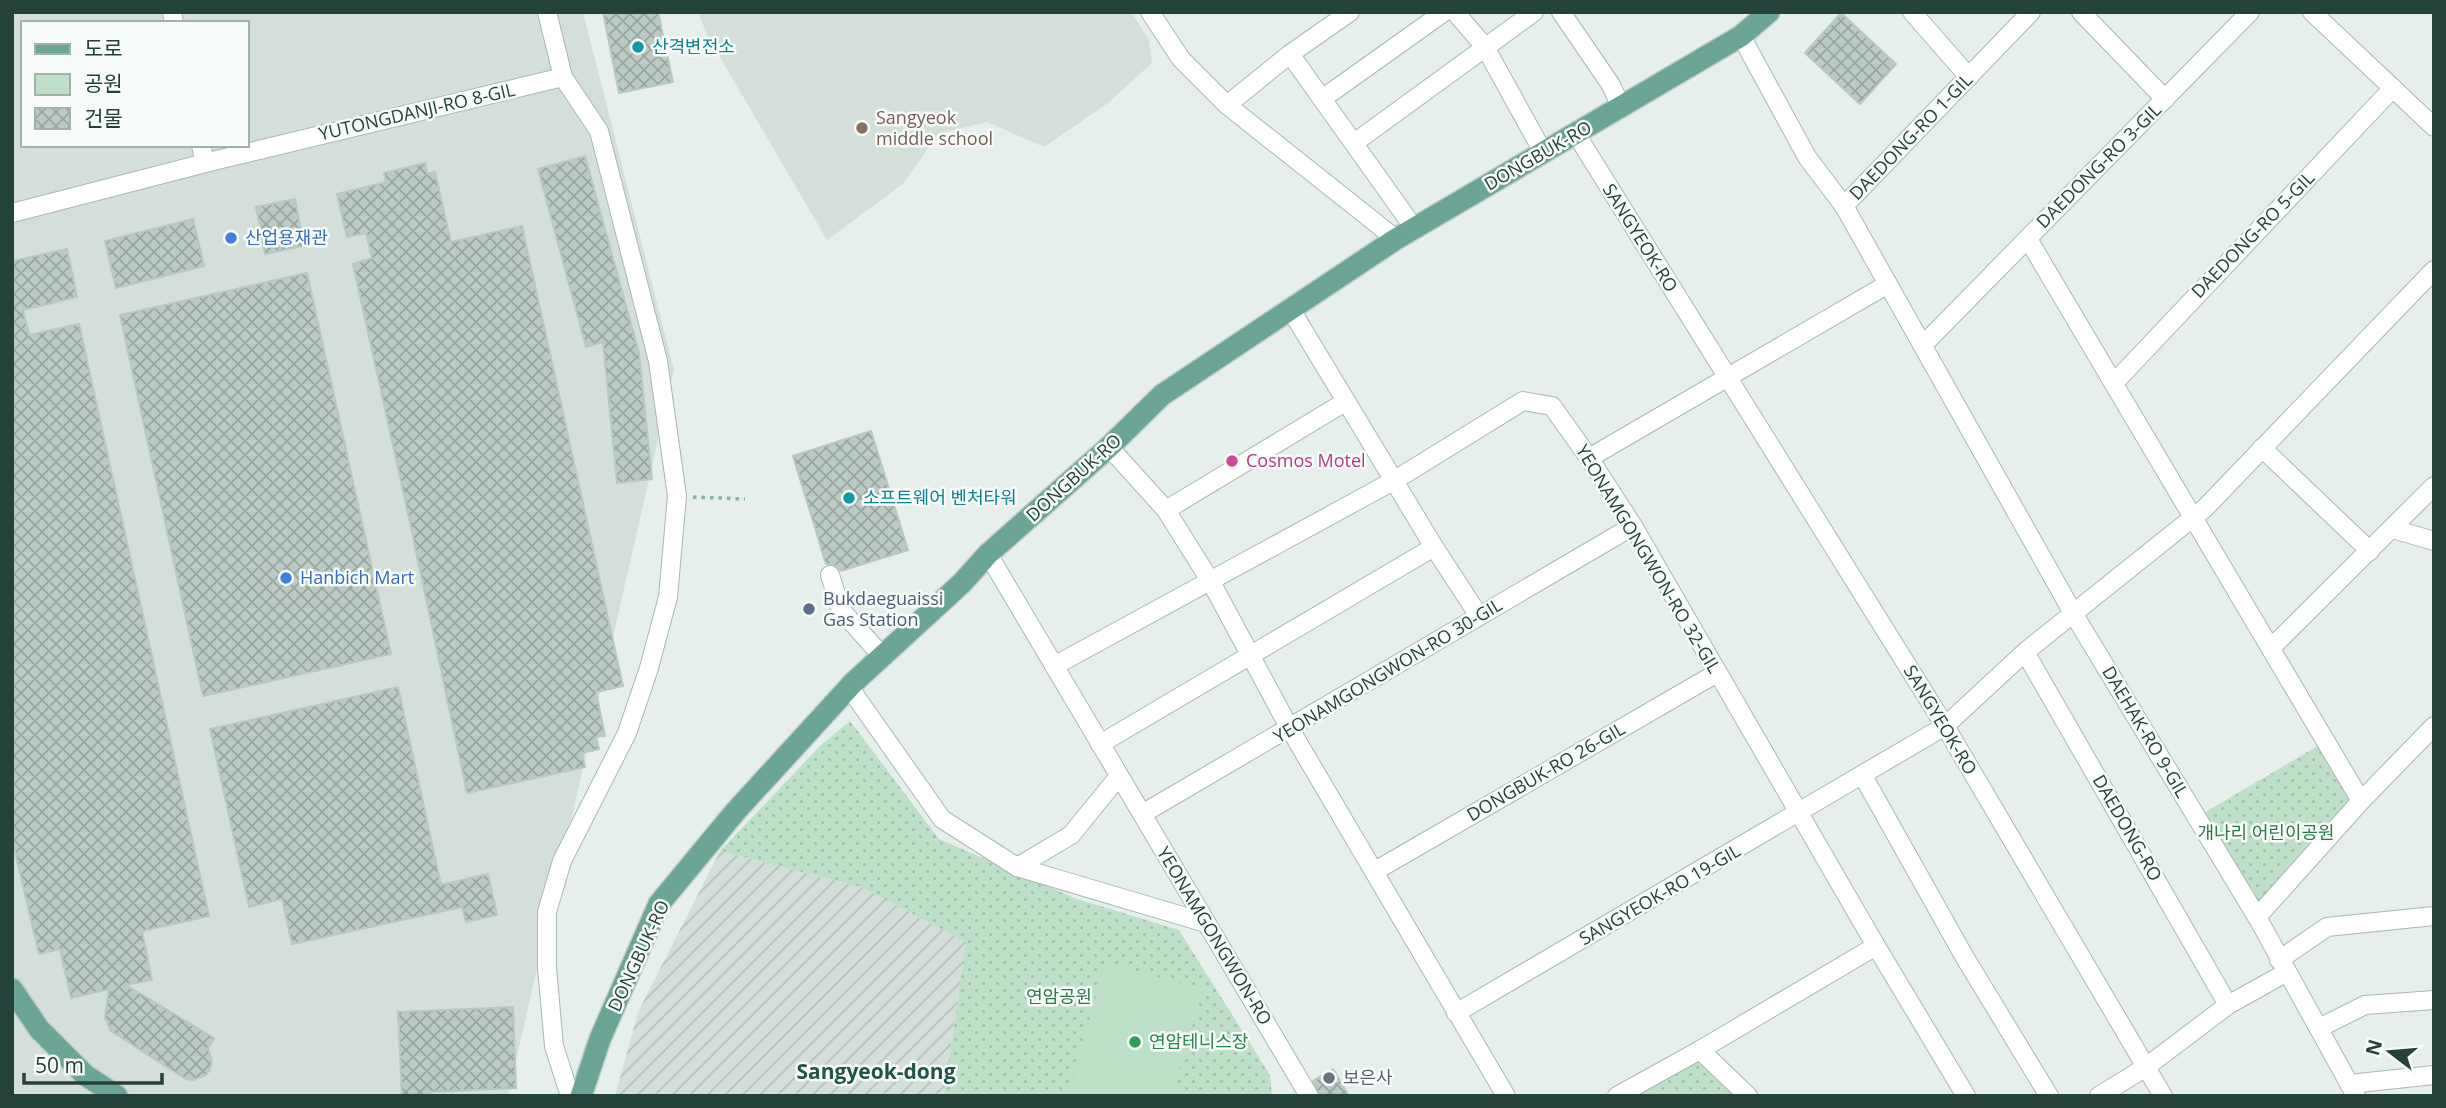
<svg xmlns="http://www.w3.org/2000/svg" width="2446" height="1108" font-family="'Open Sans','Noto Sans KR',sans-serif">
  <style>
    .built { fill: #d4dfda; fill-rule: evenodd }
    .industrial { fill: url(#industrial-furrows) }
    .green { fill: url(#green-dots) }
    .pitch { fill: #bfe0c8 }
    .building { fill: url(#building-cross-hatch); stroke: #b8c9c2; stroke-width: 2 }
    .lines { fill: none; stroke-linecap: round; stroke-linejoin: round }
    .minor-casing { stroke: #a8b8b2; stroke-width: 20 }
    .major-casing { stroke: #c2cac8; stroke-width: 24 }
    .path { stroke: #86b3a5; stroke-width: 3.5; stroke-dasharray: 3.5 5; stroke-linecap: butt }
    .minor { stroke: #fff; stroke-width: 18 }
    .major { stroke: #6aa596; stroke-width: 21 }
    .culture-dot { fill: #0f9aa8; stroke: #f7fbf9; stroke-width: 2.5 }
    .education-dot { fill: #8d6e63; stroke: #f7fbf9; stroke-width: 2.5 }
    .shop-dot { fill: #3f7fe0; stroke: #f7fbf9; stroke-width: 2.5 }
    .hotel-dot { fill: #d1479c; stroke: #f7fbf9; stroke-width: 2.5 }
    .service-dot { fill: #5c6f8a; stroke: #f7fbf9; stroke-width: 2.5 }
    .leisure-dot { fill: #2e9e5b; stroke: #f7fbf9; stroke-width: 2.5 }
    .worship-dot { fill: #6b7280; stroke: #f7fbf9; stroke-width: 2.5 }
    .labels { text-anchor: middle; stroke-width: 5; stroke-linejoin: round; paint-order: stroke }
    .culture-label { font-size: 18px; fill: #0d838f; stroke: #f7fbf9; text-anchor: start }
    .street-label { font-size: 18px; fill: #24423a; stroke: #f7fbf9 }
    .education-label { font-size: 18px; fill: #785e54; stroke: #f7fbf9; text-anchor: start }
    .shop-label { font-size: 18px; fill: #366cbe; stroke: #f7fbf9; text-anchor: start }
    .hotel-label { font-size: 18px; fill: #b23c85; stroke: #f7fbf9; text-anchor: start }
    .service-label { font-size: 18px; fill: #4e5e75; stroke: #f7fbf9; text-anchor: start }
    .park-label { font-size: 18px; fill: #2d7a4b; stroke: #f7fbf9 }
    .leisure-label { font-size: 18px; fill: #27864d; stroke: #f7fbf9; text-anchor: start }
    .worship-label { font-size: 18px; fill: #5b616d; stroke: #f7fbf9; text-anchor: start }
    .quarter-label { font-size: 21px; font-weight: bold; fill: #1f5548; stroke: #f7fbf9 }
  </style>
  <defs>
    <pattern id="industrial-furrows" width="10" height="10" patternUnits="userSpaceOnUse" patternTransform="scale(1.75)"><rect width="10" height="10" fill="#d4dfda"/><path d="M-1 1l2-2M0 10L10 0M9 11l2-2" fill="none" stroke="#b6c1bc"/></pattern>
    <pattern id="green-dots" width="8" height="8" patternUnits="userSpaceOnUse" patternTransform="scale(1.75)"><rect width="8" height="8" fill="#bfe0c8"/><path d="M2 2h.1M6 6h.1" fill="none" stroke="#a4c1ad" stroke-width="1.8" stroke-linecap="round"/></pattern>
    <pattern id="building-cross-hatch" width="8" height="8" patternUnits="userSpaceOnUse" patternTransform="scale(1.75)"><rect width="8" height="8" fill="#bbcac4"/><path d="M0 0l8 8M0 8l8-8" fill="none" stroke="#98a6a0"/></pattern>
  </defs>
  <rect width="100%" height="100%" fill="#e6efeb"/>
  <!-- built -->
  <g class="built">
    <path d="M12,12H583L674,370L508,1096H12ZM23,23H247V145H23Z"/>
    <path d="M698,12H1131L1149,40L1152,63L1108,103L1044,147L987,122L938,134L903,184L827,240L707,35Z"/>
  </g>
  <!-- industrial -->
  <path class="industrial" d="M720,851L861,887L966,942L944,1096H615L638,1012Z"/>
  <!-- green -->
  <g class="green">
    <path d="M850,721L939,839L1077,899L1179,930L1270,1075L1272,1096H944L966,942L861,887L720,851L820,746Z"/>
    <path d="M2326,741L2361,801L2257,917L2197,817Z"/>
    <path d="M1699,1057L1739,1096H1636Z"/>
  </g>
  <!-- pitch -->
  <path class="pitch" d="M1105,963L1203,989L1172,1096L1068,1095Z"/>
  <!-- building -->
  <g class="building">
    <path d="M603,12H658L673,82L619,93Z"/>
    <path d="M1841,13L1896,64L1860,104L1805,53Z"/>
    <path d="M585,156L639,353L652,479L617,483L603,342L586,347L538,169Z"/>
    <path d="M425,163L427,174L435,172L451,242L522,226L623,686L596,692L605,736L596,737L599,749L582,753L585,767L467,793L409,518L353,264L372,258L366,233L347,237L337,194L386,182L384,173Z"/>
    <path d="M295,199L304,246L265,254L256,207Z"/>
    <path d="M193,219L204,266L116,288L105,241Z"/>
    <path d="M67,249L77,297L23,310L29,335L79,324L209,916L142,931L152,980L126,985L214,1038L208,1048L212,1061L210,1069L206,1075L193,1080L186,1079L111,1031L105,1018L109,989L71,998L60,949L39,954L12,839V261Z"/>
    <path d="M307,273L391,654L203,696L120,315Z"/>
    <path d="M871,431L908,550L841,571L833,564H826L793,456Z"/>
    <path d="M398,687L441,885L488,874L497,915L466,922L462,907L292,944L282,899L249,907L210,729Z"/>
    <path d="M513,1007L516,1088L431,1092V1096H402L398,1012Z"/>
    <path d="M1333,1069L1349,1096H1320L1313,1081Z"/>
  </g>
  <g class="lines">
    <!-- minor casing -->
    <g class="minor-casing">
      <g id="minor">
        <path d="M172,12L174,23"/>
        <path d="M1150,12L1181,59L1227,105L1396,239"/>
        <path d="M1455,12L1485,47L1543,152"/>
        <path d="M1561,12L1611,85L1621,107"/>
        <path d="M1912,12L1969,77"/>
        <path d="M2081,12L2165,99"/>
        <path d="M2312,12L2434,127"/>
        <path d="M1741,36L1807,157L1844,206L2073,613L2257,917L2356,1096"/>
        <path d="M1290,54L1414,228"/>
        <path d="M563,77L599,131L658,361L677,496L668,597L649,668L627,733L562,861L547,912V968L554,1046L570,1096"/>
        <path d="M1322,99L1444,12"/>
        <path d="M1227,105L1290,54L1350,12"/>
        <path d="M1576,134L1945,726L2163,1096"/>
        <path d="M1354,143L1534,12"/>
        <path d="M201,145L205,163"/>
        <path d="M1844,206L2031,12"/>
        <path d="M12,213L217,160L563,77L547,12"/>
        <path d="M2028,239L2361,801"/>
        <path d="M1291,310L1434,547L1479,616"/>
        <path d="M1923,345L2250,12"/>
        <path d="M2114,383L2393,88"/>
        <path d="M1109,447L1166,510L1211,582L1290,729L1506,1096"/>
        <path d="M2262,448L2370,551"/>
        <path d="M1589,458L1888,284"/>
        <path d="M1166,510L1345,402"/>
        <path d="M2393,529L2434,541"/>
        <path d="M988,554L1309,1096"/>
        <path d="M830,575L841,610L882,656"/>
        <path d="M2271,648L2434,486"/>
        <path d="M2025,652L2228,1005"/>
        <path d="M1054,666L1395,480L1523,401L1552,406L1589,458L1633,526L1876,946L1966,1096"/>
        <path d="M849,687L942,819L1017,867L1206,923"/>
        <path d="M1100,744L1434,547"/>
        <path d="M1863,776L1964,956L2049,1096"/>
        <path d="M1142,814L1633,526"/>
        <path d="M1017,867L1071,835L1119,776"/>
        <path d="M1375,871L1717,673"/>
        <path d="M2257,917L2361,801L2434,726"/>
        <path d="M2279,960L2327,927L2434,916"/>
        <path d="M1456,1013L1945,726L2025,652L2205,508L2434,270"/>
        <path d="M2319,1028L2365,1005L2434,1000"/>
        <path d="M1700,1050L1748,1096"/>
        <path d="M2349,1084L2434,1075"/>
        <path d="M1617,1096L1700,1050L1876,946"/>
        <path d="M2099,1096L2146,1067L2228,1005L2287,972"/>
      </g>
    </g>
    <!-- major casing -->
    <g class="major-casing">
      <g id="major">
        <path d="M12,989L39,1029L85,1075L117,1096"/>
        <path d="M581,1096L600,1039L659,904L735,812L853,683L962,583L988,554L1109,447L1162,395L1396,239L1741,36L1769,12"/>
      </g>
    </g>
    <!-- path -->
    <path class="path" d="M693,497L745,499"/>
    <!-- minor -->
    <use href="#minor" class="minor"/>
    <!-- major -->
    <use href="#major" class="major"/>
  </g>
  <!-- markers -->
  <g class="culture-dot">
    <circle cx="638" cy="47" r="7"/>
    <circle cx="849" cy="498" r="7"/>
  </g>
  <circle class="education-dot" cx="862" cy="128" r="7"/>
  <g class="shop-dot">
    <circle cx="231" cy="238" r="7"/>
    <circle cx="286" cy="578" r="7"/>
  </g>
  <circle class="hotel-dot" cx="1232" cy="461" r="7"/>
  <circle class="service-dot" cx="809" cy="609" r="7"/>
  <circle class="leisure-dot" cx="1135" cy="1042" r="7"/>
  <circle class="worship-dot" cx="1329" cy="1078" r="7"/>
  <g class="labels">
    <!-- culture labels -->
    <g class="culture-label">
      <text x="652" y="53">산격변전소</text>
      <text x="863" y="504">소프트웨어 벤처타워</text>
    </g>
    <!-- street labels -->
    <g class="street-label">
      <text transform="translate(417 112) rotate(-13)" y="6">YUTONGDANJI-RO 8-GIL</text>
      <text transform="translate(1911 137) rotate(-46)" y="6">DAEDONG-RO 1-GIL</text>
      <text transform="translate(1538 156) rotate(-30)" y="6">DONGBUK-RO</text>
      <text transform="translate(2099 166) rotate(-45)" y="6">DAEDONG-RO 3-GIL</text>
      <text transform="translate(2253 235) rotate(-46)" y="6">DAEDONG-RO 5-GIL</text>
      <text transform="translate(1640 238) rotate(58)" y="6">SANGYEOK-RO</text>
      <text transform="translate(1074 478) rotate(-42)" y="6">DONGBUK-RO</text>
      <text transform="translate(1648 559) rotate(59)" y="6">YEONAMGONGWON-RO 32-GIL</text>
      <text transform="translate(1388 671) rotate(-31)" y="6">YEONAMGONGWON-RO 30-GIL</text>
      <text transform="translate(1940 720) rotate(59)" y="6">SANGYEOK-RO</text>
      <text transform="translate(2145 732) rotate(59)" y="6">DAEHAK-RO 9-GIL</text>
      <text transform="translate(1546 772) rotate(-30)" y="6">DONGBUK-RO 26-GIL</text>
      <text transform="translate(2127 828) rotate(60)" y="6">DAEDONG-RO</text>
      <text transform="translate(1660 895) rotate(-30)" y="6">SANGYEOK-RO 19-GIL</text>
      <text transform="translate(1214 936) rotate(59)" y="6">YEONAMGONGWON-RO</text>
      <text transform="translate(639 956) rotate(-65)" y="6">DONGBUK-RO</text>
    </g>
    <!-- education labels -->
    <g class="education-label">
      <text x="876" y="124">Sangyeok<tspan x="876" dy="21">middle school</tspan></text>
    </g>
    <!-- shop labels -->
    <g class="shop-label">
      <text x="245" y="244">산업용재관</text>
      <text x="300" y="584">Hanbich Mart</text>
    </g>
    <!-- hotel labels -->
    <g class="hotel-label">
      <text x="1246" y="467">Cosmos Motel</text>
    </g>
    <!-- service labels -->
    <g class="service-label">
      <text x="823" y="605">Bukdaeguaissi<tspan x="823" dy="21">Gas Station</tspan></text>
    </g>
    <!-- park labels -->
    <g class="park-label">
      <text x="2266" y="839">개나리 어린이공원</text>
      <text x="1059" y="1003">연암공원</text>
    </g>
    <!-- leisure labels -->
    <g class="leisure-label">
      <text x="1149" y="1048">연암테니스장</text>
    </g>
    <!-- worship labels -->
    <g class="worship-label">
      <text x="1343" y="1084">보은사</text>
    </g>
    <!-- quarter labels -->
    <g class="quarter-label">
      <text x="876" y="1079">Sangyeok-dong</text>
    </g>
  </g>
  <!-- border -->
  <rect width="2446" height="1108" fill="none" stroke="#24423a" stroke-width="28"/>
  <!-- legend -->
  <rect x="21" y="21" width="228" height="126" fill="#f7fbf9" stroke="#a3b1ad" stroke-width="2"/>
  <rect x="35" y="44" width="35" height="10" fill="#6aa596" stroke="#a3b1ad" stroke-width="2"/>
  <text x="84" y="56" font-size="21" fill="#24423a">도로</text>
  <rect x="35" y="74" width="35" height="21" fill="#bfe0c8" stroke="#a3b1ad" stroke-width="2"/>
  <text x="84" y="91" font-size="21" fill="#24423a">공원</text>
  <rect x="35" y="108" width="35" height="21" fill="url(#building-cross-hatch)" stroke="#a3b1ad" stroke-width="2"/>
  <text x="84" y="126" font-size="21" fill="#24423a">건물</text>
  <!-- north arrow -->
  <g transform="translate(2390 1052) rotate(286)" stroke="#f7fbf9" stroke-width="5" paint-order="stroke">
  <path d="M0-5L12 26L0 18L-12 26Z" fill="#24423a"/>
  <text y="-10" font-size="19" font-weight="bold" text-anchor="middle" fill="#24423a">N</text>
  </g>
  <!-- scale -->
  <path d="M24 1073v10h138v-10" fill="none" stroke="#24423a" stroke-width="3.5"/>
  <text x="35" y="1073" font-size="21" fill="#24423a" stroke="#f7fbf9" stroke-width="5" paint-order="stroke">50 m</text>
</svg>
